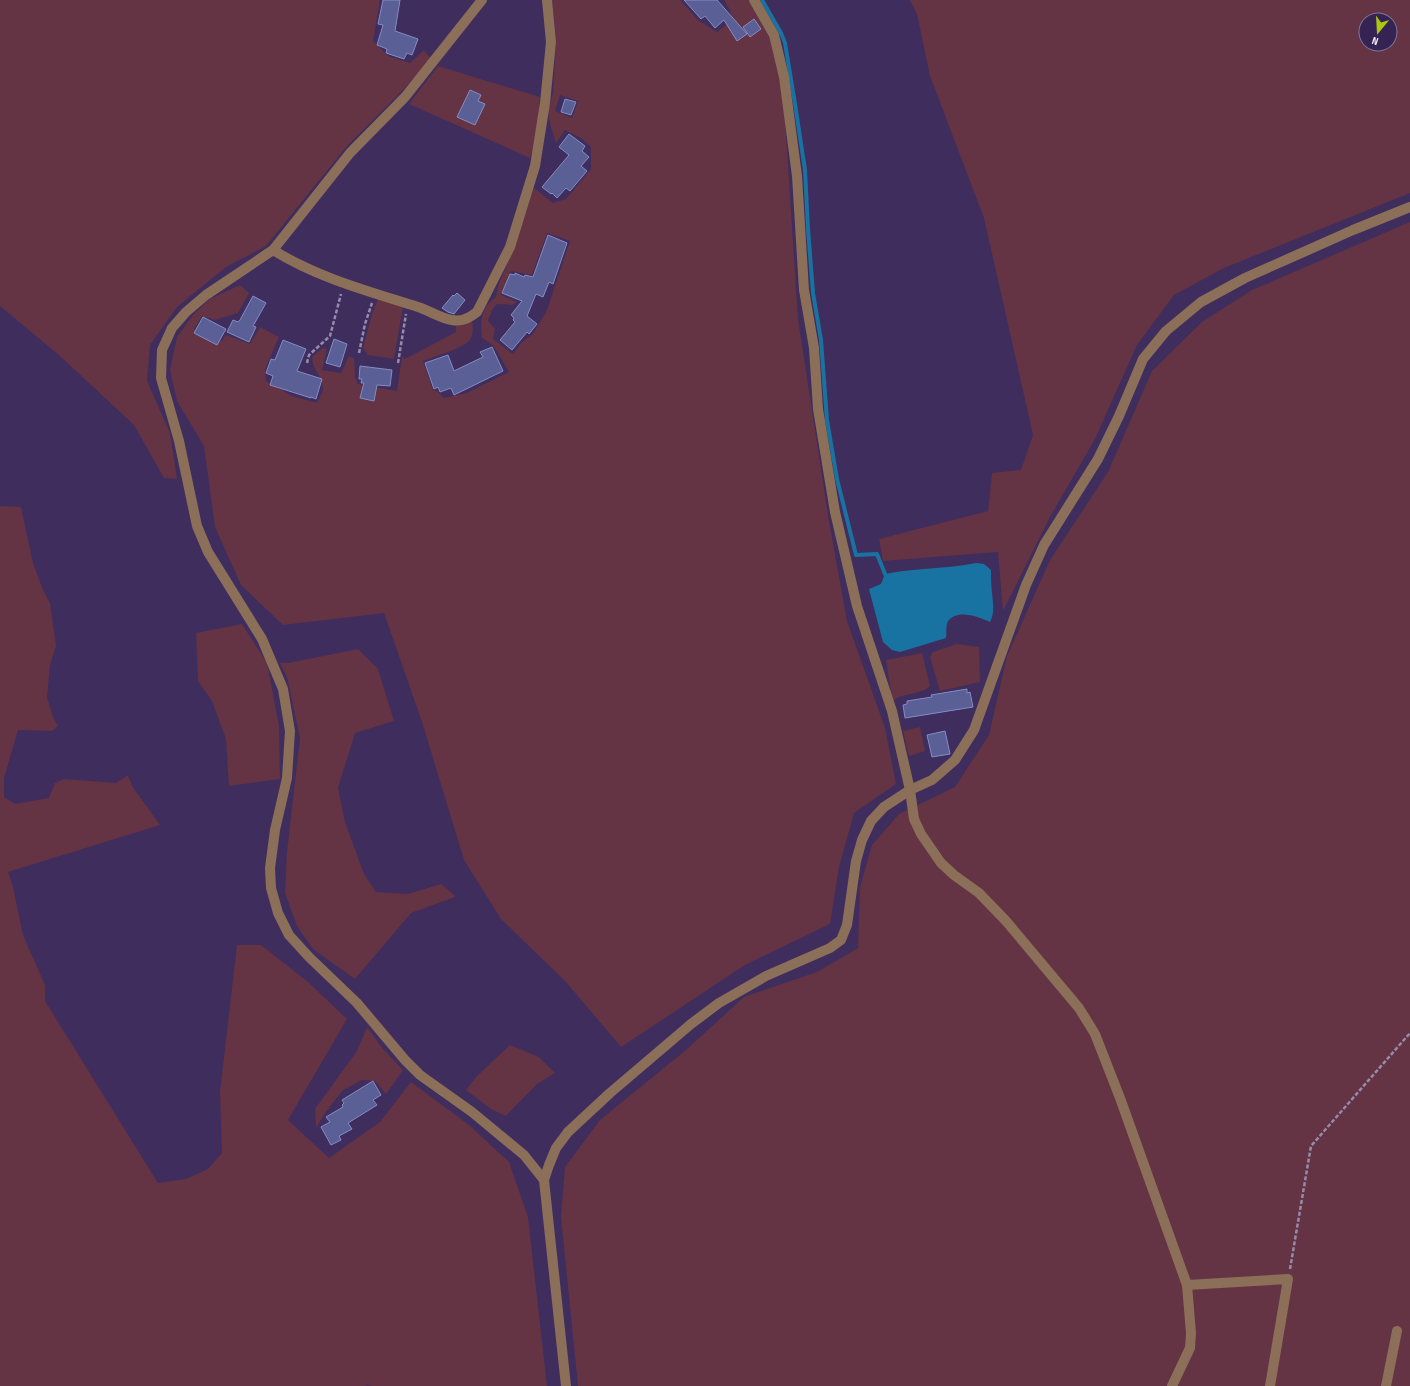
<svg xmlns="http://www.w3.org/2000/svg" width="1410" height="1386" font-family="'Sofia Sans Condensed',sans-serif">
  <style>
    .green { fill: #643344; fill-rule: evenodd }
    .water { fill: #1973a2 }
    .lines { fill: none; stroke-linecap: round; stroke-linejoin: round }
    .stream { stroke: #1973a2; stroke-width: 4 }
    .building { fill: #5a6095; stroke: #858cc4 }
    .path { stroke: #978bab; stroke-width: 2.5; stroke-dasharray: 4 2; stroke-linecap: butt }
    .minor { stroke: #8c6f59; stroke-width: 10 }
  </style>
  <rect width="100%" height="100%" fill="#3f2d5e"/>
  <!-- green -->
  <g class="green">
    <path d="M0,0H380L373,41L388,56L410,63L424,50L431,59L398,95L347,146L266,246L226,267L177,307L150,345L147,381L170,433L177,479L164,478L134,425L60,356L0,306Z"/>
    <path d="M552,0H680L699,21L717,32L732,20L730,10L724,0H749L768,33L777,66L784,103L798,319L829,521L847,621L885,728L896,784L854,813L839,867L830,924L745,965L621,1047L566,982L501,919L464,860L422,722L384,613L283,625L241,585L215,527L204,446L177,401L170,370L177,337L193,315L210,299L240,285L249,293L238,313L215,320L202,316L194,329L222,341L226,335L250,344L260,327L279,337L265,369L266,381L292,396L317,403C319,399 323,392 323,388C322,376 312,369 312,357L323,348L327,349L322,370L341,373L349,356L354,358L355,377L358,384L397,391L402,357L405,359L456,332V325L472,319C473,326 474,335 469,341C463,348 433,357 423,361L433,390L437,391L444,398L467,393L509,372L493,345L482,338C480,321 481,307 496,297L498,286L507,265L509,254L520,222L534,188L553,203L566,199L591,169V147L581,138L565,130L556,143L550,124L548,111L553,93L556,40ZM560,95L578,101L572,118L555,111ZM547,233L570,241L547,310L533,334L522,342L513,354L493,339L495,329L488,321L492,310L497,304L512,305L517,302L501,295L511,271L532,275Z"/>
    <path d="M910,0H1410V193L1224,268L1174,295L1137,345L1095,439L1050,517L1003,611L998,552L883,561L879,539L988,511L992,473L1021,470L1033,435L984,218L930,76L917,14ZM1366,20H1390V44H1366Z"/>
    <path d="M438,66L540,97L537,134L530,158L409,104Z"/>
    <path d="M1410,222V1386H578L561,1217L565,1167L600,1120L686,1050L744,997L817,972L858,948L860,887L872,845L899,814L955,787L989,735L1007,656L1050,560L1108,472L1152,371L1202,322L1252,290Z"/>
    <path d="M378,299L403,307L394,359L368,355L363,348L372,314Z"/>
    <path d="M0,506L21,507L33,563L43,590L50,603L56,646L50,665L47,697L53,717L58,726L52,731L18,730L4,778V797L15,804L49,798L55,783L64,779L116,783L128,775L132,786L160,825L8,872L13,887L23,935L45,985V1001L158,1183L186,1179L208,1169L222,1153L220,1092L237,945H261L308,982L347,1019L288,1120L329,1158L380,1122L411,1082L469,1125L509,1162L528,1217L547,1386H372L368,1385L365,1386H0Z"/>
    <path d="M242,624L267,663L279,726L280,779L229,786L226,739L212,701L198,681L196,633Z"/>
    <path d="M956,644L979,647L980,682L940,691L930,657L933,652Z"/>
    <path d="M358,649L378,669L394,721L355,733L338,788L345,822L364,874L376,892L408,894L441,884L453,894L455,897L411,913L355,979L313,949L297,926L285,893L287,852L300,738L287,677L280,663H288Z"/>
    <path d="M922,653L930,686C922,695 905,692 894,700L892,698L886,660Z"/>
    <path d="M920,727L925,751L909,756L903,731Z"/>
    <path d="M367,1027L383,1049L403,1070L386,1094L375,1081L362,1080L343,1090L325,1113L316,1128L315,1109L357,1051Z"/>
    <path d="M510,1045L539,1057L555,1073L537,1084L506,1116L491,1109L466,1090L476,1077Z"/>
  </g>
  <!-- water -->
  <path class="water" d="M976,563L984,564L991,570C991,577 991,585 992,593C993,604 995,612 990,622C979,617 959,609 949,620C945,624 947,633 946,638L900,652L892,650L883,642L869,589L881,584L885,574C915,568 946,569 976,563Z"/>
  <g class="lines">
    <!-- stream -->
    <path class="stream" d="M762,0L781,33L785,43L795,104L805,170L808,229L813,293L821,340L827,420L837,479L856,555L877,554L885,574"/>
  </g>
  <!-- building -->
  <g class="building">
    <path d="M383,0H400L395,31L418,39L412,55L407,53L404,59L386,53L387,49L377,45L383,25L378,24Z"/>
    <path d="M684,0H717L747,34L737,41L724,20L715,28L705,16L701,19Z"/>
    <path d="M754,19L761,29L750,37L743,27Z"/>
    <path d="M470,90L481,95L478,101L485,104L475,125L457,117Z"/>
    <path d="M565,99L576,102L571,115L561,112Z"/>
    <path d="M569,134L585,146L582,151L589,157L581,166L587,171L570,191L566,188L557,198L552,193L551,194L542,187L569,155L559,147Z"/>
    <path d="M548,235L567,243L553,284L549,282L543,297L536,294L527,316L537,324L529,334L527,332L512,350L500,340L515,322L513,320L514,318L511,315L522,301L502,293L510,274L515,275V273L524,277L525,275L533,277Z"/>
    <path d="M457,293L465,300L454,314L448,312L442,308L453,295L454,296Z"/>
    <path d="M253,296L266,303L253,326L256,327L249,342L227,332L233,320L238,322L240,320Z"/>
    <path d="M203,317L226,329L217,345L194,333Z"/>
    <path d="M334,339L347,344L340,367L326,363Z"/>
    <path d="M283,340L306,349L297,371L322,379L316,399L311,397V398L270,385L273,376L266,373L271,359L275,360Z"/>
    <path d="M492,347L503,371L454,395L451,388L440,392L438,387L434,389L425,363L448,355L454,371L483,357L480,352Z"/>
    <path d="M360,366L392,370L390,386L377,385L374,401L360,398L364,383H361L362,379H359Z"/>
    <path d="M967,689V693L970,692L973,707L905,718L903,705L907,704V701L932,697L931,695Z"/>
    <path d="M945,731L950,754L932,757L927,735Z"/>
    <path d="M373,1081L381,1095L373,1100L377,1105L348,1123L352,1129L339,1136L341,1140L331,1145L321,1127L330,1122L326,1117L343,1107L342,1105L344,1103L342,1100Z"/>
  </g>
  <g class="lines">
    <!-- path -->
    <g class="path">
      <path d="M359,353L365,324L372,303"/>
      <path d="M307,363L309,355L330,336L341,294"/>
      <path d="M398,363L406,314"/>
      <path d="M1290,1269L1311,1146L1410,1033"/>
    </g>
    <!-- minor -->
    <g class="minor">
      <path d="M482,0L405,97L350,153L273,250L206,295L186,312L172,328L162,350L161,378L179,441L197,526L208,552L262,639L283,689L290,731L287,778L275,830L270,868L271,888L278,913L289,935L309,957L357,1003L405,1060L420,1075L472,1112L524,1155L544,1180"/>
      <path d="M754,0L774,35L784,77L797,176L804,290L814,348L818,409L835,512L857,606L892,711L910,790L914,819L921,834L941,863L954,875L979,893L1006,921L1079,1008L1095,1034L1120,1098L1187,1285L1191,1333L1190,1348L1172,1386"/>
      <path d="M273,250C318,278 368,291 418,307C428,310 442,319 452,320C462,322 469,318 477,312L510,247L535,166L545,103L551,42L547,0"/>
      <path d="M1187,1285L1288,1279L1270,1386"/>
      <path d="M566,1386L544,1180L549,1165L556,1148L568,1132L610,1093L691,1024L719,1003L766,976L830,948L841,940L847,925L856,861L862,840L871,821L884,807L910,790L932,780L955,760L974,730L1026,585L1044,545L1098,459L1119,416L1143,359L1166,331L1201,302L1245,278L1353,230L1410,207"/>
      <path d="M1386,1386L1397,1331"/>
    </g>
  </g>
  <!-- north arrow -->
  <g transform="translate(1378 32) rotate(198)"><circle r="19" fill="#352353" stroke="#827597"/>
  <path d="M0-3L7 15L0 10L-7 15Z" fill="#adc60f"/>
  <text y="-6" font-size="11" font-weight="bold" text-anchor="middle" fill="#f5f1fe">N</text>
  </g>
</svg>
